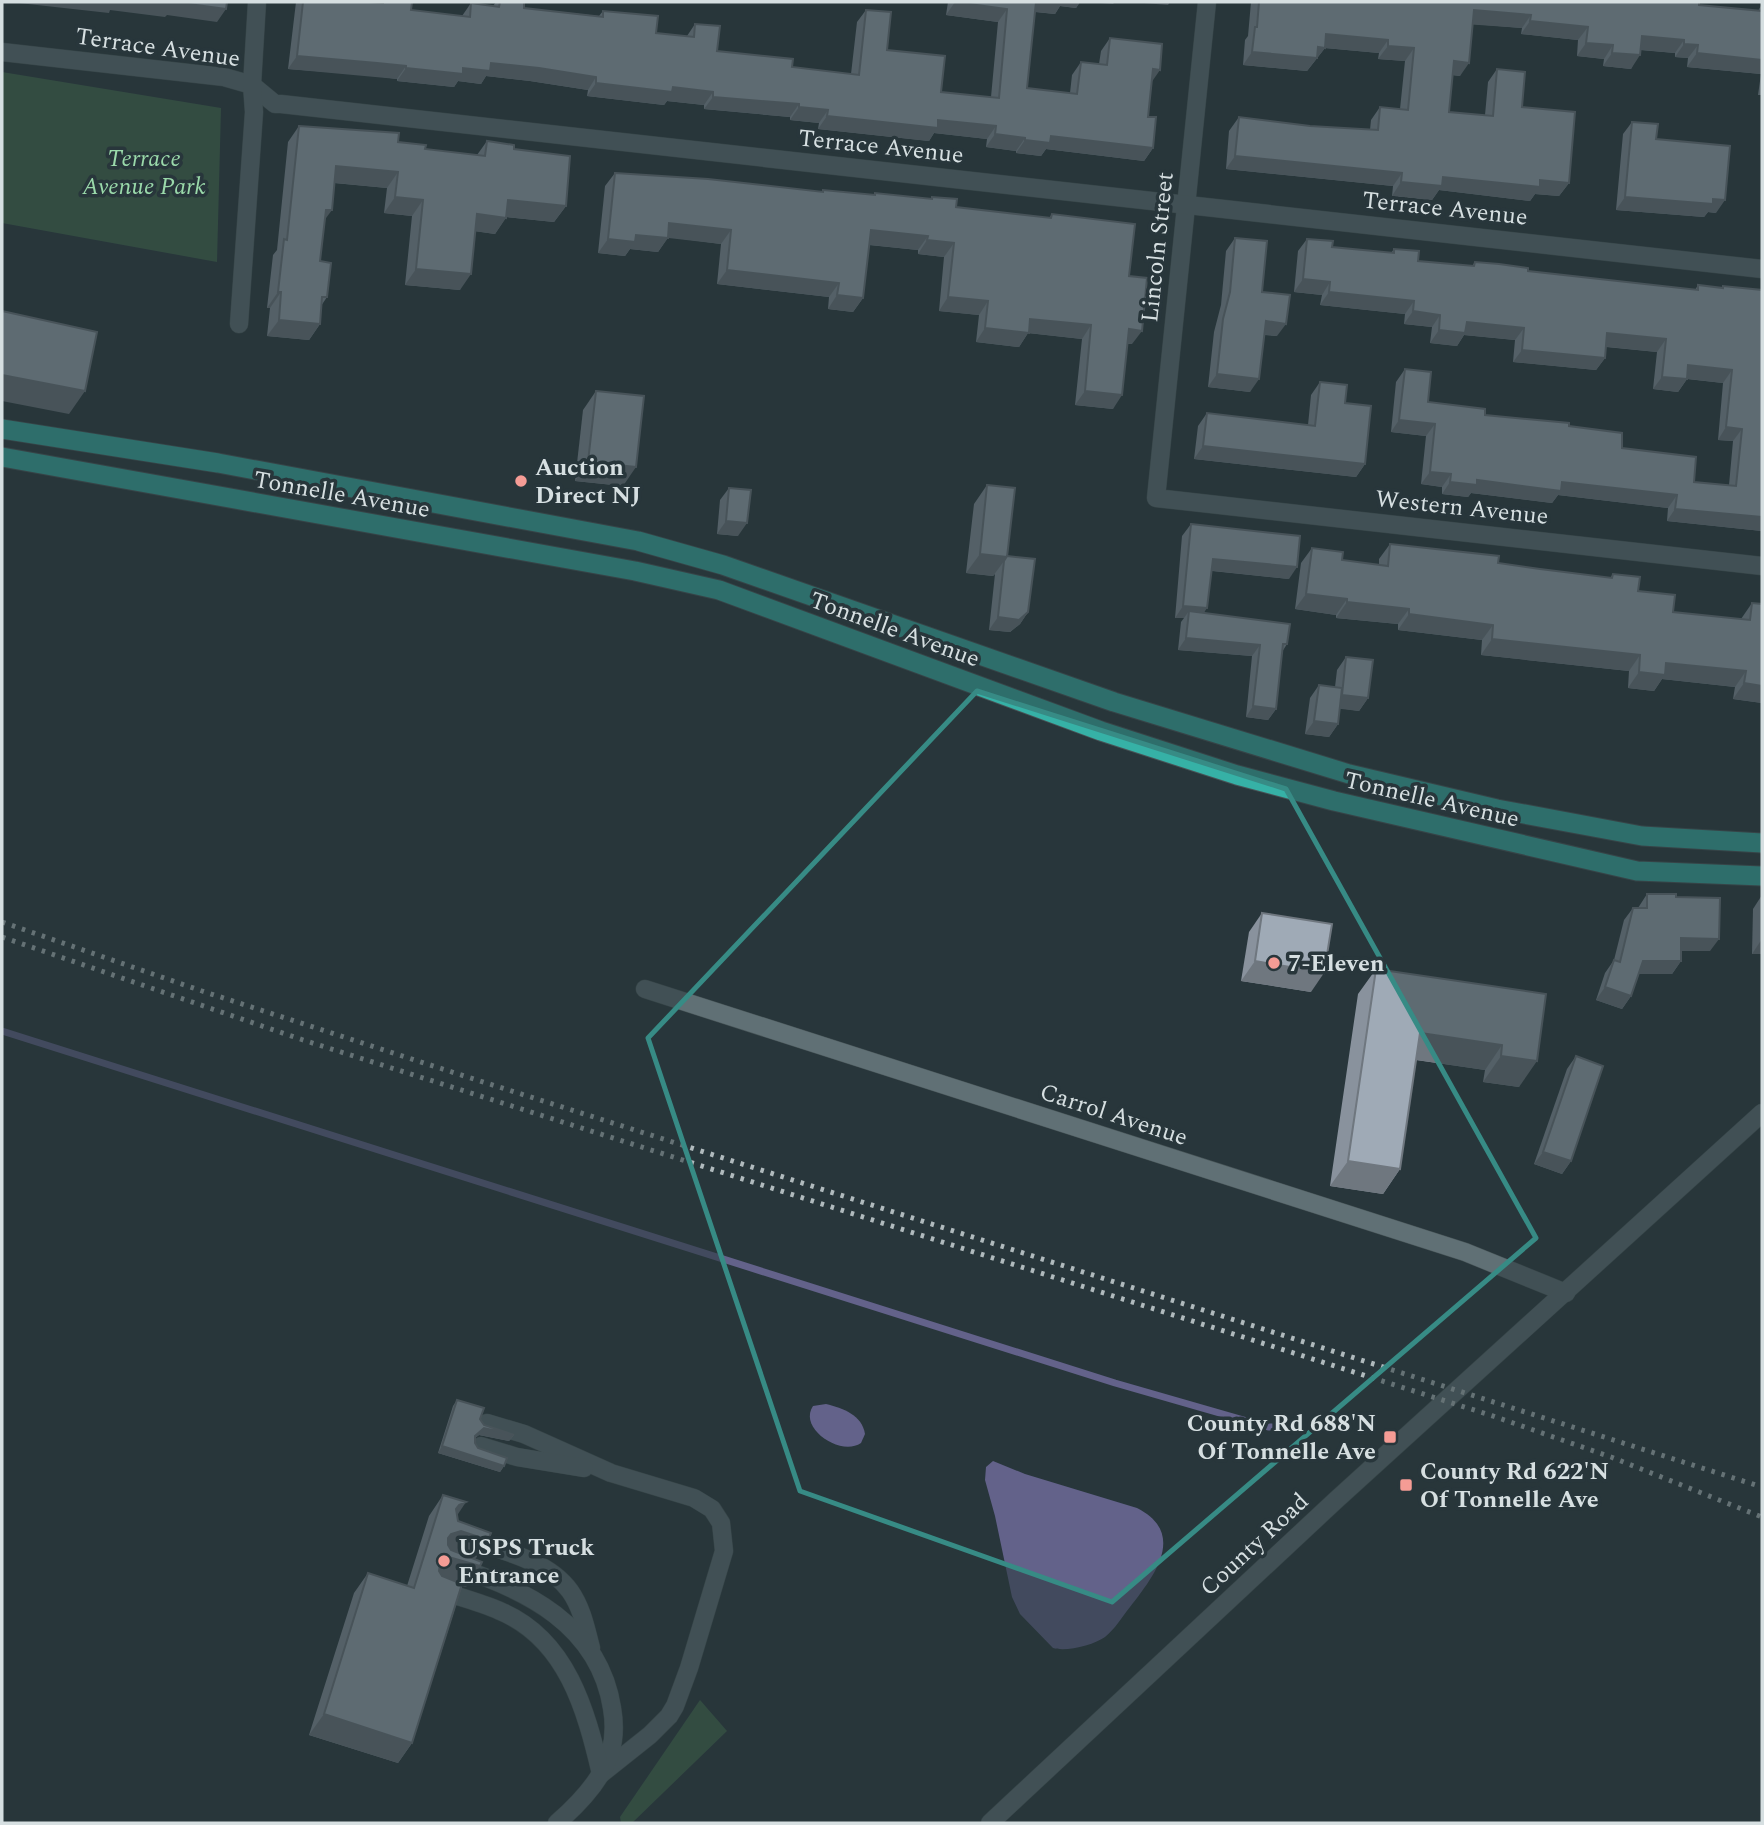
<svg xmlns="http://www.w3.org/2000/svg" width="1764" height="1825" font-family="Spectral,serif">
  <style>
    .green { fill: #41664b }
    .water { fill: #63628a }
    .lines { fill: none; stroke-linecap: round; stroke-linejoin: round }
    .stream { stroke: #63628a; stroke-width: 7 }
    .minor-casing { stroke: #475457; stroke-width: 19 }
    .secondary-casing { stroke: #475457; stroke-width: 19 }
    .trunk-casing { stroke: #475457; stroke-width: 21 }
    .minor { stroke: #607075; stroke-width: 18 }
    .secondary { stroke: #607075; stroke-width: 18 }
    .trunk { stroke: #36b1a6; stroke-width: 19 }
    .rail { stroke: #b0babd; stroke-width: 5; stroke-dasharray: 3.5 7; stroke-linecap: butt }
    .wall { fill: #89929d }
    .shaded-wall { fill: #6f777f }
    .building { fill: #9faab6; stroke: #6f777f; stroke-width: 2 }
    .marked { fill: none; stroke: #378b85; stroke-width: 5; stroke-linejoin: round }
    .poi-dot { fill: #f59c95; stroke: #28363b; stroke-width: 2.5 }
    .labels { text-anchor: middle; stroke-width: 7; stroke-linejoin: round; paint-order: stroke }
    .street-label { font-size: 24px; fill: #d6dfe1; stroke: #28363b }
    .park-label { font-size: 24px; font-style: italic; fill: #9ad9aa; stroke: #28363b }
    .poi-label { font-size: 24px; font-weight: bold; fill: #d6dfe1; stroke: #28363b; text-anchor: start }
  </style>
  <rect width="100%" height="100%" fill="#28363b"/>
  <!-- green -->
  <g class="green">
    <path d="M2,72L221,108L217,262L2,223Z"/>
    <path d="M700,1700L727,1731L632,1823H621L620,1817Z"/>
  </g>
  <!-- water -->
  <g class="water">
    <path d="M826,1404C843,1408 862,1415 865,1434L861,1443C840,1457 798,1428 813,1406Z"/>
    <path d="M993,1461L1025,1474L1137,1508C1188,1534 1153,1577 1130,1607C1122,1617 1115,1629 1105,1637C1094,1645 1066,1652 1053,1648L1020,1614L1012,1597L995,1516L985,1480L986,1467Z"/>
  </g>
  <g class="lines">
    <!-- stream -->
    <path class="stream" d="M2,1031L1115,1383L1268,1427H1280"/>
    <!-- minor casing -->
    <g class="minor-casing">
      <g id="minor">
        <path d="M1207,2L1156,498L1762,566"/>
        <path d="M2,52L224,77L252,85L275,104H281L1762,269"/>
        <path d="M239,324L254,112L252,85L257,2"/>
        <path d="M645,989L1465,1252L1566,1293"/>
        <path d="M487,1423L524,1434L611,1473L694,1498L712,1509L721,1523L724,1551L689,1668L675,1706L669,1716L650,1735L601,1774"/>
        <path d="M481,1446L517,1457L584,1468"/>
        <path d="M464,1538C499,1550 547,1559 570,1591C582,1608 586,1629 591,1648"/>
        <path d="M453,1566C526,1589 599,1625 612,1708C616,1731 613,1755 600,1775C589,1793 573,1809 557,1823"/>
        <path d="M438,1590C459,1597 480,1602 500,1611C567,1639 586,1710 601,1774"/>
      </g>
    </g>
    <!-- secondary casing -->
    <g class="secondary-casing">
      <path id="secondary" d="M990,1823L1335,1501L1762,1113"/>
    </g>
    <!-- trunk casing -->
    <g class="trunk-casing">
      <g id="trunk">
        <path d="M2,429L218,463L638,541L723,565L1114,702L1349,774L1497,809L1642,836L1762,843"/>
        <path d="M2,457L635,571L719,590L1101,731L1237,775L1334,801L1637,871L1762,876"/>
      </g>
    </g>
    <!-- minor -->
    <use href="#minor" class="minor"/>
    <!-- secondary -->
    <use href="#secondary" class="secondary"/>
    <!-- trunk -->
    <use href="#trunk" class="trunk"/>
    <!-- rail -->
    <g class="rail">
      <path d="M2,922L202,991L458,1074L1762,1487"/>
      <path d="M2,937L303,1040L1493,1416L1611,1457L1762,1517"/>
    </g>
  </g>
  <!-- wall -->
  <g class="wall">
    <path d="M296,2H412L411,10L462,16L471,3L493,6L496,2H524V8L599,16L603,11L656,33L687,36L695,24L717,51L792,67L851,74L857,22L866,10L887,50L941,92L991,97L998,22L946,15L948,2H1080L1076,8L1060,6L1055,14L1035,12L1027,88L1070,93L1072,75L1081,62L1099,64L1101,51L1110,38L1152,82L1148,117L1153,148L1144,161L1046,149L1041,156L1016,153V151L986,147L987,139L934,133L929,141L818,129L819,123L790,120V117L704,109V105L667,101L664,105L587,96L588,90L530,81L486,76L481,84L458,81L454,87L397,81V79L368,75L288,69Z"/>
    <path d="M1251,2H1699V5L1758,11L1762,4V95H1758L1761,74L1687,67L1688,58L1675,57V53L1640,50L1631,69L1603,66L1604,59L1577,56L1578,40L1521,34L1522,28L1473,24L1460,76L1452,75L1449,112L1485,115L1488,82L1497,69L1569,183L1559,196L1535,194L1530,201L1439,190L1432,200L1392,196L1393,186L1226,169L1229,131L1239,117L1310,126L1370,130L1371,120L1380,107L1400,109L1405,61L1378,59L1379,53L1325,48L1307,71L1243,65L1245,40L1248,36Z"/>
    <path d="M1632,122L1656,139L1716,213L1708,212L1704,217L1616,210L1623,134Z"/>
    <path d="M299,126L398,142L425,149L477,155L487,141L514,149L566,206L554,222L506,217L495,234L475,231L460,290L405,285L412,216L384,213L387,188L334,183L325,220L320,261L327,297L321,306L320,324L309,340L267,336L270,308H267L273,255L277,250L288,142Z"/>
    <path d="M615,173L822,192L823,190L874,195L875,193L930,199L932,197L956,207L1049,218L1052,214L1129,276L1132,344H1127L1113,409L1075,405L1082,339L1028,333L1019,347L976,342L979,315L939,311L944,257L918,254V250L869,245L863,298L853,312L828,309L829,297L717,284L721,244L668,237L658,252L630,249L625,256L598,253L605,186Z"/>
    <path d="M1235,238L1262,292L1277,336L1264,335L1250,392L1208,387L1214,332L1221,305L1226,251Z"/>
    <path d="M1307,239L1332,247L1391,253L1394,249L1418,261L1472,266L1475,262L1528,271L1695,290L1698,285L1722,288L1723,286L1762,290V531L1667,521L1668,508L1558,495L1552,503L1471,493L1468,497L1442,494V487L1421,484L1426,436L1391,432L1396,382L1405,369L1428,402L1485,415L1569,426L1622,448L1694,482L1729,485L1733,441L1718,440L1723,383L1687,379L1678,392L1653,389L1657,352L1606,347L1605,358L1596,370L1513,362L1515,340L1464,335L1457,346L1430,343L1432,327L1404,324L1405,314L1320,305L1322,295L1294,292L1298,251Z"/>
    <path d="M1320,382L1345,403L1365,464L1356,477L1194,459L1198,426L1207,413L1308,425L1311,395Z"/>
    <path d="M596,391L623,486L575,481L583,410Z"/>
    <path d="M987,485L1007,556L1028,612L1020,624L1010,632L989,630L995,574L993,576L966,573L974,504Z"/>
    <path d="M729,488L738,536L717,534L720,500Z"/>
    <path d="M1191,524L1289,579L1212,571L1204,613L1287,644L1282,652L1276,709L1268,720L1246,717L1252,656L1178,650L1181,622L1184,618H1175L1182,536Z"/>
    <path d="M1390,544L1498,563L1540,569L1610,578L1613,574L1673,612L1741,619L1752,603L1762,604V703L1733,699L1735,687L1662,679L1654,691L1628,688L1629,671L1481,655L1482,640L1398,630V624L1336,618V615L1295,609L1301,563L1312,548L1342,560L1379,565V559Z"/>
    <path d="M1346,657L1368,698L1359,711L1339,708L1338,724L1329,737L1305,734L1310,698L1319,685L1335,687L1337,670Z"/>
    <path d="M1647,894L1676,897L1710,951H1681V961L1672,974H1639L1631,996L1622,1009L1596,1000L1605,973L1614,960L1624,920L1633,908H1638Z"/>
    <path d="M1762,895V954H1752L1753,909Z"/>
    <path d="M1262,913L1311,992L1241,981L1249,932Z"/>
    <path d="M1376,969L1546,994L1519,1087L1483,1082L1485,1070L1416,1060L1400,1169L1383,1194L1330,1186L1358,994Z"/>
    <path d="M1576,1056L1571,1161L1562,1174L1534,1164L1567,1069Z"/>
    <path d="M457,1400L480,1419L484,1425L514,1435L509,1441L479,1435L475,1438V1443L478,1448L504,1466L500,1472L438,1453L453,1406Z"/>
    <path d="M443,1495L457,1516L458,1521L475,1560L466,1587L462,1586L412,1743L398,1763L309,1735L354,1593L368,1573L407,1586L429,1516Z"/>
  </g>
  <!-- shaded-wall -->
  <g class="shaded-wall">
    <path d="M10,2H174L226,9L217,22L167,15L165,17L110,10L109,13Z"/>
    <path d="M955,2L1007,9L998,22L946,15Z"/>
    <path d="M1034,2H1080L1076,8L1060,6L1055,14L1028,11Z"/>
    <path d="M1088,2H1115L1113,4Z"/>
    <path d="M1132,2H1170L1168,5Z"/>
    <path d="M1474,10L1531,15L1522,28L1465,24Z"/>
    <path d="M1530,21L1588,27L1578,40L1521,34Z"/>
    <path d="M1326,34L1388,40L1379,53L1325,48L1307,71L1243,65L1252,52Z"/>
    <path d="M1642,36L1684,40L1675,53L1632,49Z"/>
    <path d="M1586,43L1613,45L1604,59L1577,56Z"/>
    <path d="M1684,44L1698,45L1688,58L1675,57Z"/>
    <path d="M1388,46L1414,48L1405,61L1378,59Z"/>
    <path d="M1612,53L1640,55L1631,69L1603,66Z"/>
    <path d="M1697,53L1762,60V72L1761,74L1687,67Z"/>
    <path d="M297,56L377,63L406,66L397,79L288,69Z"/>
    <path d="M1454,61L1469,63L1460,76L1444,74Z"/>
    <path d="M491,63L539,68L596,77L588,90L530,81L486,76L481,84L458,81L454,87L397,81L406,68H463Z"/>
    <path d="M1153,69L1160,70L1151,83Z"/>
    <path d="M596,83L673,87L713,92L704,105L667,101L664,105L587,96Z"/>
    <path d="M713,97L799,104L790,117L704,109Z"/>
    <path d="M799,107L828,110L819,123L790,120Z"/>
    <path d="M827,116L938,120L996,126L987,139L934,133L929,141L818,129Z"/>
    <path d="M995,134L1025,138L1016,151L986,147Z"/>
    <path d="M1051,136L1153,148L1144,161L1046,149L1041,156L1016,153L1025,140Z"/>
    <path d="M1235,156L1402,173L1393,186L1226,169Z"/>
    <path d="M336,166L398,172L387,188L325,182Z"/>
    <path d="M1443,177L1540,180L1569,183L1559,196L1535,194L1530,201L1439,190L1432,200L1392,196L1401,182Z"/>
    <path d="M395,197L423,200L412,216L384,213Z"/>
    <path d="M1625,197L1713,199L1725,200L1716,213L1708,212L1704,217L1616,210Z"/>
    <path d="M508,200L566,206L554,222L497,216Z"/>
    <path d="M326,210H332L320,226Z"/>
    <path d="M477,214L506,218L495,234L466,230Z"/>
    <path d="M669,223L731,230L721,244L660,237Z"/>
    <path d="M871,230L928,236L918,250L861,244Z"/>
    <path d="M636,235L668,238L658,252L630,249L625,256L598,253L608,239Z"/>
    <path d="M927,240L954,243L944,257L918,254Z"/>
    <path d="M416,269L471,274L460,290L405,285Z"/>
    <path d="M727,270L839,283L829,297L717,284Z"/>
    <path d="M1303,279L1330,282L1322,295L1294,292Z"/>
    <path d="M278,292H281L270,308H267Z"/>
    <path d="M1329,292L1414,301L1405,314L1320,305Z"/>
    <path d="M837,295L863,298L853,312L828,309Z"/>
    <path d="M948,297L988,301L979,315L939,311Z"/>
    <path d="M1413,311L1440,315L1432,327L1404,324Z"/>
    <path d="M1030,319L1091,325L1082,339L1028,333L1019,347L976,342L985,328Z"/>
    <path d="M279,320L320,324L309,340L267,336Z"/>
    <path d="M1266,321L1286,324L1277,336L1257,334Z"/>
    <path d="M1467,322L1524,328L1515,340L1464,335L1457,346L1430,343L1439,330Z"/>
    <path d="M1129,329L1142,331L1132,344L1119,343Z"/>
    <path d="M1607,333L1666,339L1657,352L1599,346Z"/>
    <path d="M1522,350L1605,358L1596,370L1513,362Z"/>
    <path d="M1688,365L1732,370L1723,383L1680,378Z"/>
    <path d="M1217,374L1259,379L1250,392L1208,387Z"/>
    <path d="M2,375L85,391L69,414L2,401Z"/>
    <path d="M1662,377L1687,379L1678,392L1653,389Z"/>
    <path d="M1085,391L1122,395L1113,409L1075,405Z"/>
    <path d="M1399,420L1435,424L1426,436L1391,432Z"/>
    <path d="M1726,427L1742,429L1733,441L1718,440Z"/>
    <path d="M1203,446L1365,464L1356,477L1194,459Z"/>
    <path d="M588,462L636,467L623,486L575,481Z"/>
    <path d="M1430,472L1451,474L1442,487L1421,484Z"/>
    <path d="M1477,480L1562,482L1677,495L1668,508L1558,495L1552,503L1471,493L1468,497L1442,494L1450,482Z"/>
    <path d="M1675,509L1762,517V531L1667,521Z"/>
    <path d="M726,521L747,523L738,536L717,534Z"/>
    <path d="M980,554L1007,557L993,576L966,573Z"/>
    <path d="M1213,559L1297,567L1289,579L1205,570Z"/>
    <path d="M1306,594L1347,599L1336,615L1295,609Z"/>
    <path d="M1347,602L1409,609L1398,624L1336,618Z"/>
    <path d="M1183,606L1207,608L1199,620L1189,611L1184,618H1175Z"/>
    <path d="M1028,612L1020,624L1010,632L989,630L998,617Z"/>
    <path d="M1409,614L1493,625L1482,640L1398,630Z"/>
    <path d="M1186,638L1260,645L1252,656L1178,650Z"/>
    <path d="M1492,639L1640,655L1629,671L1481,655Z"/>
    <path d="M1666,663L1746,671L1735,687L1662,679L1654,691L1628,688L1639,672Z"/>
    <path d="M1744,683L1762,686V703L1733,699Z"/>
    <path d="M1342,695L1368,698L1359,711L1333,708Z"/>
    <path d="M1253,706L1276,709L1268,720L1246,717Z"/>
    <path d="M1314,721L1338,724L1329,737L1305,734Z"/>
    <path d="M1681,938L1719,939L1710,951H1672Z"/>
    <path d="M1762,939V954H1752Z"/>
    <path d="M1255,961L1324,973L1311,992L1241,981Z"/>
    <path d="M1643,961H1681L1672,974H1634Z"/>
    <path d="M1605,987L1631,996L1622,1009L1596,1000Z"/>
    <path d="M1420,1033L1502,1045L1485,1070L1403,1058Z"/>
    <path d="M1501,1056L1537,1061L1519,1087L1483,1082Z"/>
    <path d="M1543,1152L1571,1161L1562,1174L1534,1164Z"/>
    <path d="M1348,1161L1400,1169L1383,1194L1330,1186Z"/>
    <path d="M484,1428L514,1435L509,1441L479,1435L470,1442L475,1436Z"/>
    <path d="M442,1446L504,1466L500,1472L438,1453Z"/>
    <path d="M466,1502L452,1523L445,1525L459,1505Z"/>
    <path d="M461,1531L488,1540L474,1561L437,1554L451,1534Z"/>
    <path d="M449,1557L480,1566L466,1587L435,1578L440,1564Z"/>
    <path d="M324,1714L412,1743L398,1763L309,1735Z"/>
  </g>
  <!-- building -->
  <g class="building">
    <path d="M156,2H174V4Z"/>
    <path d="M174,2H227L226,9Z"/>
    <path d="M303,2H369L383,3V2H412L411,10L470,17L471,3L499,7L500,2H524V8L603,17V11L658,16L656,33L694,37L695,24L720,26L717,51L793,59L792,67L859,75L866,10L891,12L887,50L945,56L941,92L999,98L1007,9L955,2H1036L1027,88L1077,94L1081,62L1107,65L1110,38L1162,44L1160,70L1153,69L1148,117H1156L1153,148L1051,136L1050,143L1025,140V138L995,134L996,126L938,120V128L827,116L828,110L799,107V104L713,97V92L673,87L672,92L596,83V77L539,68L491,63L490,71L463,68V74L406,68V66L377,63L297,56Z"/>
    <path d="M1259,2H1699V5L1762,11V60L1697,53L1698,45L1684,44V40L1642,36L1640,55L1612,53L1613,45L1586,43L1588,27L1530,21L1531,15L1474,10L1469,63L1454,61L1449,112L1493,116L1497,69L1525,72L1522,107L1575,112L1569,183L1540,180V187L1443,177L1442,186L1401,182L1402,173L1235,156L1239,117L1310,126L1378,130L1380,107L1408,110L1414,48L1388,46V40L1326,34L1325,48L1318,47L1317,58L1252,52L1255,27H1257Z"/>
    <path d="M1632,122L1658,124L1656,139L1730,146L1725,200L1713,199V204L1625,197Z"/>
    <path d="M299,126L399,133L398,142L426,145L425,149L485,156L487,141L514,145V149L570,156L566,206L508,200L506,218L477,214L471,274L416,269L423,200L395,197L398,172L336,166L332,210H326L320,261L331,263L327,297H322L320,324L279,320L281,292H278L284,239L287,240Z"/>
    <path d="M615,173L708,179L823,192V190L875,195V193L932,199V197L957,199L956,207L1051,218L1052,214L1135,224L1129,276L1147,278L1142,331L1129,329L1122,395L1085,391L1091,325L1030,319L1029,333L985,328L988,301L948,297L954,243L927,240L928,236L871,230L863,298L837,295L839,283L727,270L731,230L669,223L668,238L636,235L635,242L608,239Z"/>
    <path d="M1235,238L1267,241L1262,292L1290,295L1286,324L1266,321L1259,379L1217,374L1223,319L1230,292Z"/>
    <path d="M1307,239L1333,241L1332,247L1394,253V249L1419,251L1418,261L1474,266L1475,262L1499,264L1528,268V271L1698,290V285L1723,288V286L1762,290V517L1675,509L1677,495L1562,482L1561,491L1477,480V485L1450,482L1451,474L1430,472L1435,424L1399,420L1405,369L1431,372L1428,402L1485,409V415L1569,423V426L1622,433V448L1696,457L1694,482L1736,486L1742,429L1726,427L1732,370L1688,365L1687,379L1662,377L1666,339L1607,333L1605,358L1522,350L1524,328L1467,322L1465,333L1439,330L1440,315L1413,311L1414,301L1329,292L1330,282L1303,279Z"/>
    <path d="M2,311L97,332L85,391L2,375Z"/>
    <path d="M1320,382L1347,385L1345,403L1371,406L1365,464L1203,446L1207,413L1315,426Z"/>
    <path d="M596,391L644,396L636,467L588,462Z"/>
    <path d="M987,485L1015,488L1007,557L980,554Z"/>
    <path d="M729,488L751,490L747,523L726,521Z"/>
    <path d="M1191,524L1300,536L1297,567L1213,559L1207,608L1183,606Z"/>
    <path d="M1390,544L1499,556L1498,563L1540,569L1612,578L1613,574L1640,577L1638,591L1675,595L1673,612L1750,620L1752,603L1762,604V686L1744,683L1746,671L1666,663L1665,675L1639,672L1640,655L1492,639L1493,625L1409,614V609L1347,602V599L1306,594L1312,548L1343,552L1342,560L1388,566Z"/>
    <path d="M1007,556L1035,559L1028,612L1019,620L998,617L1004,561Z"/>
    <path d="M1189,611L1290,624L1287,644H1283L1276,709L1253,706L1260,645L1186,638Z"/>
    <path d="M1346,657L1373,660L1368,698L1342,695Z"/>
    <path d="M1319,685L1342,688L1338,724L1314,721Z"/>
    <path d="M1647,894H1676V897L1720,898L1719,939L1681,938V961H1643L1631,996L1605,987L1614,960L1620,962L1633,908H1647Z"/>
    <path d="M1262,913L1332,924L1324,973L1255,961Z"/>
    <path d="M1376,969L1546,994L1537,1061L1501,1056L1502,1045L1420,1033L1400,1169L1348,1161Z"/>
    <path d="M1576,1056L1603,1066L1571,1161L1543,1152Z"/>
    <path d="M457,1400L484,1408L480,1419L484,1425L514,1435L484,1428L475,1436V1443L478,1448L507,1458L504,1466L442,1446Z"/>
    <path d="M443,1495L466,1502L459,1505L456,1509L458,1521L491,1533L488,1540L461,1531L451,1534L448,1538V1545L451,1550L482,1562L480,1566L449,1557L440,1564L439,1571L442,1576L462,1584L412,1743L324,1714L368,1573L414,1588Z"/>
  </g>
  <!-- marked area -->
  <path d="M0 0H1764V1825H0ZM977,691L1286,789L1536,1238L1112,1602L800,1491L648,1038Z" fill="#28363b" fill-opacity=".55" fill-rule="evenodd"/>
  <path class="marked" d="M977,691L1286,789L1536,1238L1112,1602L800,1491L648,1038Z"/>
  <!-- markers -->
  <g class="poi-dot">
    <circle cx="521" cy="481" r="7"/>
    <circle cx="1274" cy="963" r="7"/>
    <rect x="1383" y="1430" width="14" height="14" rx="3.5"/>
    <rect x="1399" y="1478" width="14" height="14" rx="3.5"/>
    <circle cx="444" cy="1561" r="7"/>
  </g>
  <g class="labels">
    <!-- street labels -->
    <g class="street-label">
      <text transform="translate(158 47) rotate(8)" y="8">Terrace Avenue</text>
      <text transform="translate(881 146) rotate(6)" y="8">Terrace Avenue</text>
      <text transform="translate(1445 208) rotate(6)" y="8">Terrace Avenue</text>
      <text transform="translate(1157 247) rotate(-84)" y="8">Lincoln Street</text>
      <text transform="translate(342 494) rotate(10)" y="8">Tonnelle Avenue</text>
      <text transform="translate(1462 507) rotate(6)" y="8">Western Avenue</text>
      <text transform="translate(895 629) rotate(20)" y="8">Tonnelle Avenue</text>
      <text transform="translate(1432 799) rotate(13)" y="8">Tonnelle Avenue</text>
      <text transform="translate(1114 1114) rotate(18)" y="8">Carrol Avenue</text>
      <text transform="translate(1254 1544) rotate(-43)" y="8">County Road</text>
    </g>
    <!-- park labels -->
    <g class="park-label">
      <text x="144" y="166">Terrace<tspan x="144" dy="28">Avenue Park</tspan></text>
    </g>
    <!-- poi labels -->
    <g class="poi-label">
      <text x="535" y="475">Auction<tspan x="535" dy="28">Direct NJ</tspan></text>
      <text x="1288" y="971">7-Eleven</text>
      <text x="1376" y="1431" text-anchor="end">County Rd 688'N<tspan x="1376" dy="28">Of Tonnelle Ave</tspan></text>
      <text x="1420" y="1479">County Rd 622'N<tspan x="1420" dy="28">Of Tonnelle Ave</tspan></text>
      <text x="458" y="1555">USPS Truck<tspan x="458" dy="28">Entrance</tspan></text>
    </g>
  </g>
  <!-- border -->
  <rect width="1764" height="1825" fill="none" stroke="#d6dfe1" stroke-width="7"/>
</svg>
